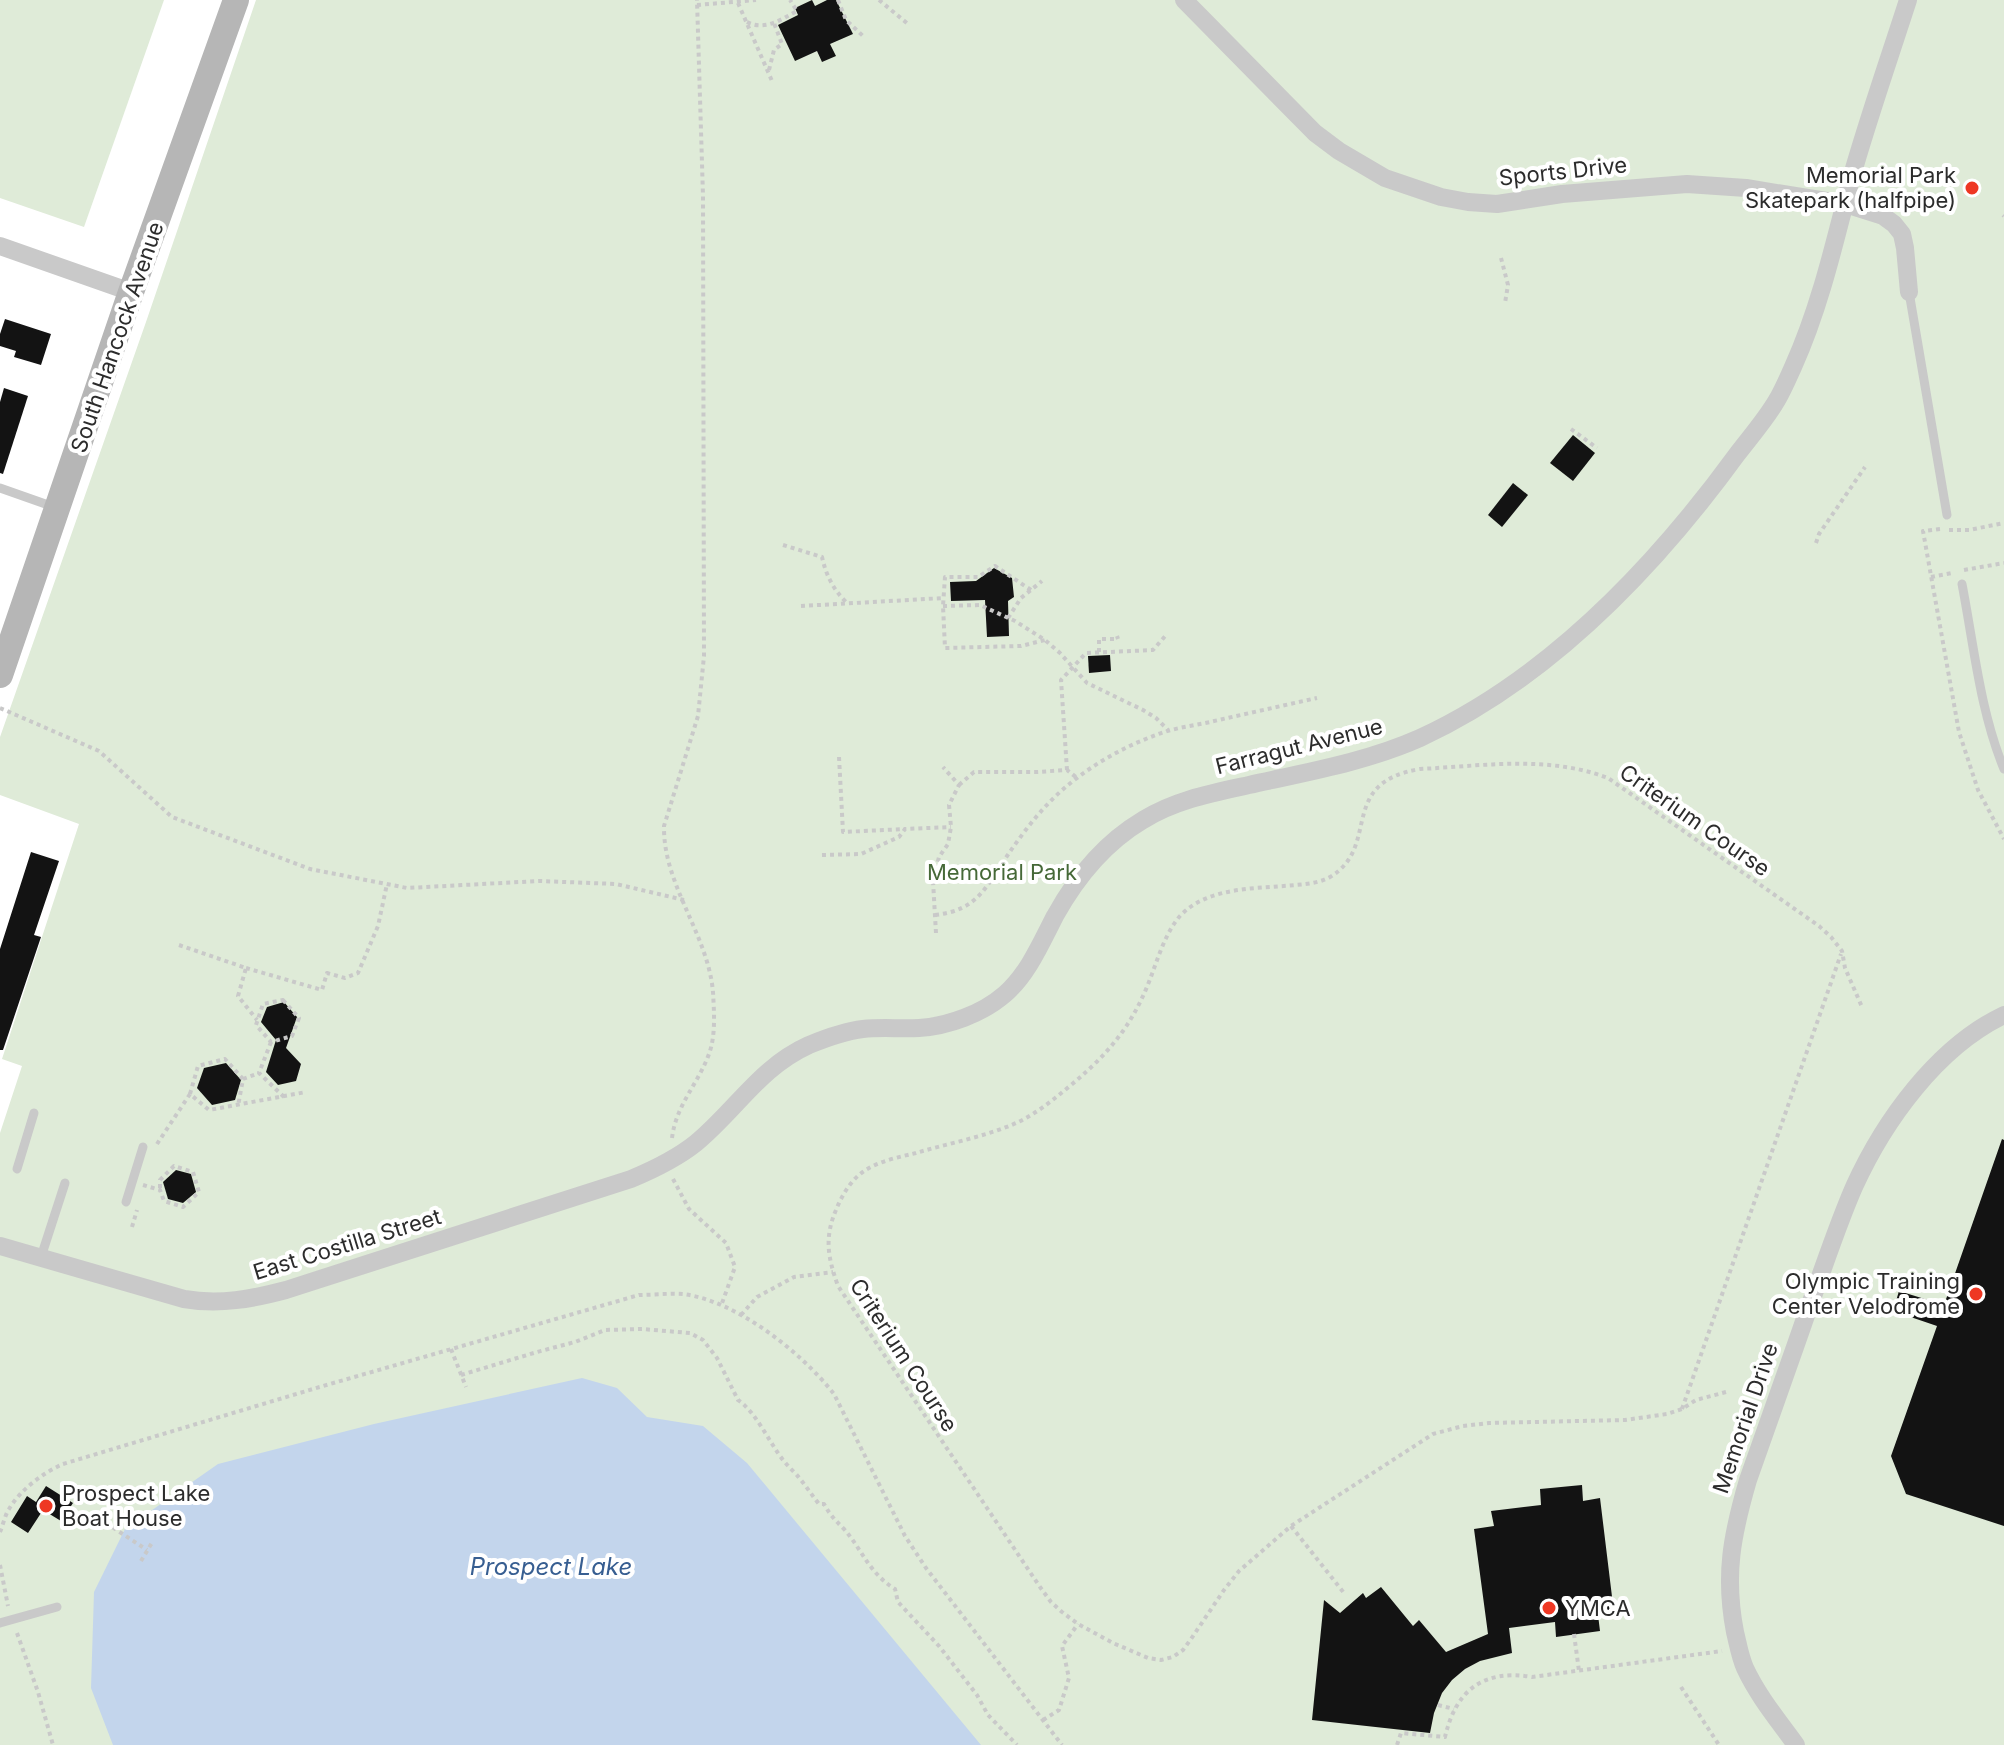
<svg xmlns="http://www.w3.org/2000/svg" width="2004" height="1745" font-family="Inter,sans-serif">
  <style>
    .green { fill: #dfebd8 }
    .water { fill: #c3d5ec }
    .building { fill: #131313 }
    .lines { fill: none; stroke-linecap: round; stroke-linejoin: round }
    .path { stroke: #c9c9c9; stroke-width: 4; stroke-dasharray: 4 4; stroke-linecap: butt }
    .lane { stroke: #c9c9c9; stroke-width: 9 }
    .street { stroke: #c9c9c9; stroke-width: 18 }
    .secondary { stroke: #b6b6b6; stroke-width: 26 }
    .poi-dot { fill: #ee3723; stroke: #fff; stroke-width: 3 }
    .labels { text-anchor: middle; stroke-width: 8; stroke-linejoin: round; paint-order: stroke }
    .street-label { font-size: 22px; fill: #2c2c2c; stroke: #fff }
    .poi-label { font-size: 22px; fill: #2c2c2c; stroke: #fff; text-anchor: end }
    .park-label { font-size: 22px; fill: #466938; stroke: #fff }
    .water-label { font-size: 24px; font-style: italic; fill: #375e91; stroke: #fff }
  </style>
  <rect width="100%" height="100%" fill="#fff"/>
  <!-- green -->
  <g class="green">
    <path d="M0,0H164L84,227L0,198Z"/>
    <path d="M256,0H2004V1745H0V1133L22,1066L2,1059L79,824L0,795V737L146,322Z"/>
  </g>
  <!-- water -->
  <path class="water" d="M582,1378L617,1388L647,1417L703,1426L747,1463L981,1745H113L91,1688L94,1592L125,1529L218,1464L374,1424Z"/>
  <!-- building -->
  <g class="building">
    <path d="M812,0L815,6L827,0H836L853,34L830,44L836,56L822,62L817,51L795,61L778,25L798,15L795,8Z"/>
    <path d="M5,319L51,334L41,365L14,357L16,351L0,346V334Z"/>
    <path d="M4,388L28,396L3,474L0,473V402Z"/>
    <path d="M1573,435L1595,453L1573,481L1550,463Z"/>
    <path d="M1513,483L1528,495L1502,527L1488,515Z"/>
    <path d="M994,568L1012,578L1014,597L1008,601L1009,636L987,637L985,600L951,601L950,582L976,581Z"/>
    <path d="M1110,655L1111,671L1089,673L1088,656Z"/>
    <path d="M31,852L59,861L34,935L41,937L3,1050H0V949Z"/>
    <path d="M284,1002L297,1017L286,1048L301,1064L296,1081L278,1085L266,1072L276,1040L261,1022L267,1007Z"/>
    <path d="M226,1063L241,1080L235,1100L212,1105L197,1088L204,1068Z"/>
    <path d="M2002,1139L2004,1140V1526L1906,1494L1891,1456L1937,1326L1893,1311L1899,1291L1944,1305Z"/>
    <path d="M176,1170L191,1174L196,1192L183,1203L168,1199L163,1182Z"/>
    <path d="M1582,1485L1583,1501L1600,1498L1614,1613L1598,1615L1600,1631L1556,1637L1555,1622L1509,1628L1512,1653L1480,1661L1465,1669L1452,1680L1442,1693L1434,1713L1430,1733L1312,1720L1324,1600L1340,1613L1363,1593L1366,1598L1381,1587L1413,1626L1419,1620L1446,1652L1488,1634L1474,1529L1494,1526L1491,1511L1541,1505L1540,1489Z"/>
    <path d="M46,1486L73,1503L61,1521L43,1510L28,1533L11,1522L27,1496L36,1502Z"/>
  </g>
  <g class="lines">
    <!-- path -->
    <g class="path">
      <path d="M838,0L846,20L863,36"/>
      <path d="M879,0L908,24"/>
      <path d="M738,3L772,81"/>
      <path d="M697,5L756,0"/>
      <path d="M747,22C765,31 780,20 797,11L790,0"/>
      <path d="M769,70L774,50L782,44L774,23"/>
      <path d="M2003,215L2004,216"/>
      <path d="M1501,258L1508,285L1505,303"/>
      <path d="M1571,429L1597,448"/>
      <path d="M1940,529L1923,531L1959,732L1978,790L2004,839"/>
      <path d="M1949,530H1969L2004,523"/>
      <path d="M1816,543L1819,534L1865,467"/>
      <path d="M783,545L822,557C826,575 833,589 846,602"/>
      <path d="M1964,570L2004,563"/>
      <path d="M1931,577L1952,573"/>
      <path d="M1031,590L995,566L978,577H945L943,606L945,648L1021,646L1045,640"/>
      <path d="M801,606L944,598"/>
      <path d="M943,606L980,605L1015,621L1045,640L1060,653L1087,683L1143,710L1156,718L1168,730"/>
      <path d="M1008,618L1021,598L1042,581"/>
      <path d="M1099,652V639H1118L1117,636"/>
      <path d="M0,708L99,751L172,817L310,869L407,888L539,881L616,884L684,900"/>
      <path d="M839,757L843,832L905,829"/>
      <path d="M1067,770L1061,680L1086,653L1153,650L1167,634"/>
      <path d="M959,785L974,772H1037L1067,770L1077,778"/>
      <path d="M822,855L861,854L899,837L905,829L951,827"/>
      <path d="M935,915C978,910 985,888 1007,856C1018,840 1031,822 1044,808C1074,775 1115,750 1156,735C1173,728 1192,726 1210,722C1245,714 1281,706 1317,698"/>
      <path d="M936,933L933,881L939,857L948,844L951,827L949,805L959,785L943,767"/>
      <path d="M179,945L246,968L238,996L257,1020"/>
      <path d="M246,968L322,990L327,973L345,978L358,973L378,926L387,884"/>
      <path d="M283,1000L299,1018L292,1036L271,1042L256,1025L263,1004Z"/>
      <path d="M271,1042L259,1073L284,1097"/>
      <path d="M243,1079L259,1073"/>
      <path d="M190,1094L198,1066L225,1059L243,1079L238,1106"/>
      <path d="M672,1138C676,1105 698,1084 709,1054C716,1035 714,1011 713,992C708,934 663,885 664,826L698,716L704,656L703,196L697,0"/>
      <path d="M157,1144L190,1094L209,1110L306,1092"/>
      <path d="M673,1179L689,1209L726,1243L735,1267L721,1306"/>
      <path d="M143,1185L160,1190L164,1201L183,1207L199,1192L193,1172L174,1166L160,1180V1190"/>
      <path d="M132,1227L137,1210"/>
      <path d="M741,1315L757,1297L794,1277L833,1272"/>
      <path d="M451,1349L466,1387"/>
      <path d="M461,1375L537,1352L575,1342L605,1330L642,1329L690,1333L703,1340L717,1358L738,1400C756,1412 769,1442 783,1460C787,1465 791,1469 796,1474C804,1483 811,1494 819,1504H824C830,1515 835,1520 844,1529C863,1551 869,1573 895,1589L898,1602L939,1646L977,1695L988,1715L1017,1745"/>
      <path d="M1726,1392L1696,1400L1682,1409L1667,1414L1625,1420L1489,1423L1463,1426L1433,1434L1291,1526L1239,1571L1224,1590L1191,1639L1183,1650L1173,1657L1161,1660L1148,1658L1113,1643L1078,1624L1062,1612L1051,1602L1040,1587L838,1286C828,1258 824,1238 836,1210C842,1195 851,1180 864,1171C879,1161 899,1157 916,1153C946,1144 979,1138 1009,1126C1030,1118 1048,1104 1065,1090C1098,1063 1124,1037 1142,998C1155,972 1161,938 1180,916C1208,886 1257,889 1295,885C1307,884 1319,883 1330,877C1382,846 1336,783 1420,769C1482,766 1548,755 1608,778L1819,926L1831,937L1842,951L1845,968L1862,1007"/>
      <path d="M1682,1409L1841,954"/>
      <path d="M106,1523L147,1550"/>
      <path d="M1291,1526L1344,1593"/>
      <path d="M0,1532C3,1525 5,1515 9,1509C21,1489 43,1473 63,1464L323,1386L639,1295C653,1295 669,1293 683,1294C737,1301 801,1352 834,1394L905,1536L926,1568L1062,1745"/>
      <path d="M141,1561L153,1541"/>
      <path d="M0,1565L8,1606"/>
      <path d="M17,1633L38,1692L53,1745"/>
      <path d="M1574,1634L1579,1671"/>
      <path d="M1681,1687L1719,1745"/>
      <path d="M1438,1705L1454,1709"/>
      <path d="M1043,1720L1059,1710L1069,1678L1062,1646L1078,1624"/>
      <path d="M1397,1745L1401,1733L1445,1737C1456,1690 1483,1669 1532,1677L1722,1651"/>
    </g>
    <!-- lane -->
    <g class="lane">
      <path d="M1909,292L1947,515"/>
      <path d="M0,488L54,507"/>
      <path d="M1962,584C1974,646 1980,711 2004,769"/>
      <path d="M17,1169L34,1113"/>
      <path d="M126,1202L143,1147"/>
      <path d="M41,1257L65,1183"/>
      <path d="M0,1623L57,1607"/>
    </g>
    <!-- street -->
    <g class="street">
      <path d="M1184,0L1315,133L1339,151L1385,178L1441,197L1468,202L1497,204L1562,194L1687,184L1746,188L1845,204L1883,216L1894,224L1902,234L1905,248L1909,292"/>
      <path d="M0,246L131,292"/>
      <path d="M0,1246L184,1299C220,1305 252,1299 286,1290L631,1179C655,1169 676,1159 696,1143C736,1110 760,1067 809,1045C826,1038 845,1031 863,1029C881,1027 900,1029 919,1028C948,1026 982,1014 1005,994C1028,974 1041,943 1055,916C1076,878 1106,842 1143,820C1175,800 1212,793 1249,785C1307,772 1366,762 1420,738C1550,678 1655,567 1738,453C1751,436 1766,419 1777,400C1783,390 1788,378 1793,367C1820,307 1835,241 1851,179C1868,119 1889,59 1908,0"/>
      <path d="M1796,1745C1778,1720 1758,1696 1745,1668C1740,1657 1738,1644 1735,1632C1724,1575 1732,1535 1748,1480C1768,1423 1789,1365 1809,1307C1824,1267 1837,1226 1854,1187C1884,1121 1937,1047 2004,1015"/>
    </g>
    <!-- secondary -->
    <path class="secondary" d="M0,675L131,292L236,0"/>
  </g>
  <!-- markers -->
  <g class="poi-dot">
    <circle cx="1972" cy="188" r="8"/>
    <circle cx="1976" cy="1294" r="8"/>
    <circle cx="46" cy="1506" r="8"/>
    <circle cx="1549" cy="1608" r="8"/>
  </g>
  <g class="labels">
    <!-- street labels -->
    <g class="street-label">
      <text transform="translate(1563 171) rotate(-6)" y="8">Sports Drive</text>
      <text transform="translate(117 337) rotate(-71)" y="8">South Hancock Avenue</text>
      <text transform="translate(1299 746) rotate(-14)" y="8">Farragut Avenue</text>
      <text transform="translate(1695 820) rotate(35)" y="8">Criterium Course</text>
      <text transform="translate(347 1244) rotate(-17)" y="8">East Costilla Street</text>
      <text transform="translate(904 1355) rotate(57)" y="8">Criterium Course</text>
      <text transform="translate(1745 1418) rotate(-71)" y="8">Memorial Drive</text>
    </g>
    <!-- poi labels -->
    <g class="poi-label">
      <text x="1956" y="183">Memorial Park<tspan x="1956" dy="25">Skatepark (halfpipe)</tspan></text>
      <text x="1960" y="1289">Olympic Training<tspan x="1960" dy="25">Center Velodrome</tspan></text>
      <text x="62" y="1501" text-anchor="start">Prospect Lake<tspan x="62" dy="25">Boat House</tspan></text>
      <text x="1565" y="1616" text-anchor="start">YMCA</text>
    </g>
    <!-- park labels -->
    <g class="park-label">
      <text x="1002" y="880">Memorial Park</text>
    </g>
    <!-- water labels -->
    <g class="water-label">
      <text x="551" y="1575">Prospect Lake</text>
    </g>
  </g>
</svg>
